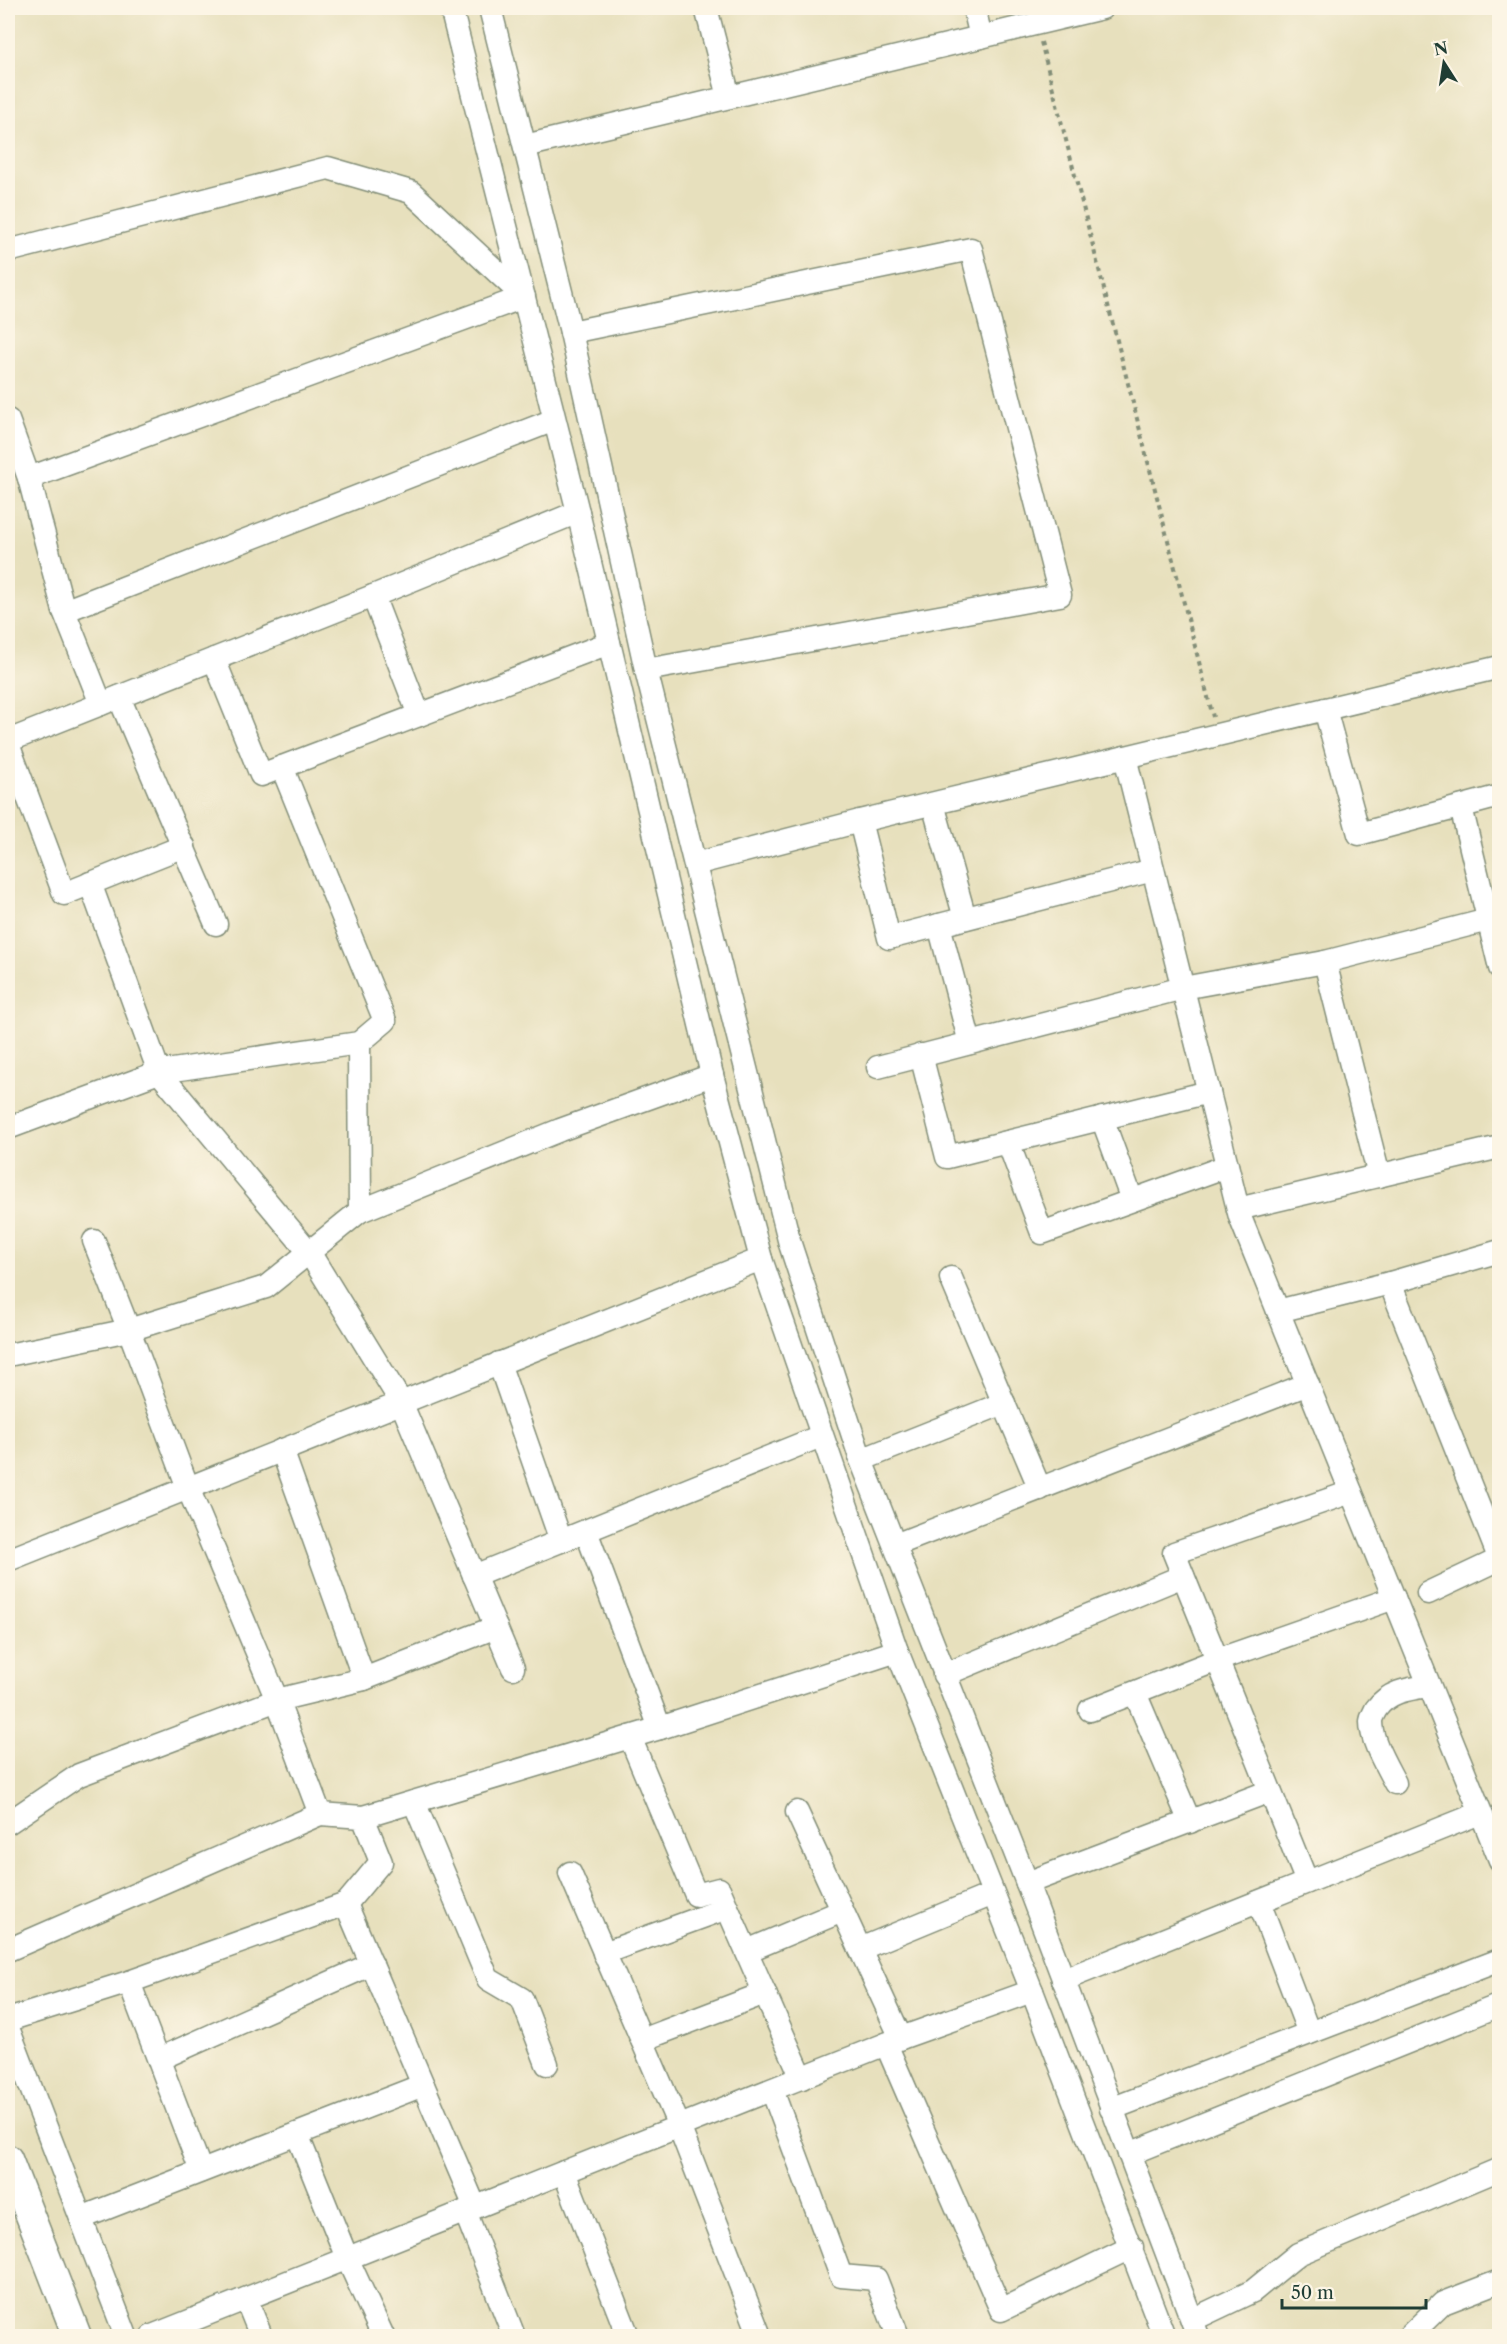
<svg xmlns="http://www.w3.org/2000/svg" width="1507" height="2344" font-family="'Libre Caslon Text',serif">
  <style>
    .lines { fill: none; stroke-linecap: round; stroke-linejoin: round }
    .minor-casing { stroke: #838e78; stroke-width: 25 }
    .major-casing { stroke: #838e78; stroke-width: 31 }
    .path { stroke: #838e78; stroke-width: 4; stroke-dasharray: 4.5 4.5; stroke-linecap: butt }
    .minor { stroke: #fff; stroke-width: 22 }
    .major { stroke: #fff; stroke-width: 28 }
  </style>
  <rect width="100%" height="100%" fill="#fcf5e5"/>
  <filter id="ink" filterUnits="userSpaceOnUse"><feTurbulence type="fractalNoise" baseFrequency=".0167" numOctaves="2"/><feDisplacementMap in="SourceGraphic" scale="12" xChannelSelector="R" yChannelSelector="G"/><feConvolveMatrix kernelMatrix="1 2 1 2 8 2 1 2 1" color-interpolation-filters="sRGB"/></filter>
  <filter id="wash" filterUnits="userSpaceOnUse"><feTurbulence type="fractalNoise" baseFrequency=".008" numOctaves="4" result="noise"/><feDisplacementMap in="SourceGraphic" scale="24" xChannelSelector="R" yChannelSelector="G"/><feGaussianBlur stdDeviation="1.35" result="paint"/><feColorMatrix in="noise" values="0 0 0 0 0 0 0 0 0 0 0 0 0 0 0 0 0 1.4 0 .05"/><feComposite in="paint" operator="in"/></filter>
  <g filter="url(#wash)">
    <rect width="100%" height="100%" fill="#e7e0bd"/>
  </g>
  <g filter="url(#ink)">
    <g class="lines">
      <!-- minor casing -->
      <g class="minor-casing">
        <g id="minor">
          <path d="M451,8L578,512L712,1075L761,1259L897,1651L1032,1991L1164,2336"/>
          <path d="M490,8L571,332L646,670L790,1244L861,1460L1027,1883L1198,2336"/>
          <path d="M706,8L729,97"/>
          <path d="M974,8L981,37"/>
          <path d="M525,146L1102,8"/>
          <path d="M8,251L328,168L411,192L524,297L29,478"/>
          <path d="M571,332L971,249L1060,595L646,670"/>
          <path d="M8,420L29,478L64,611L101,704"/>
          <path d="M373,596L419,715"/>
          <path d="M64,611L554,420"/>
          <path d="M214,659L261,775L609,643"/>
          <path d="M119,697L216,924"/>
          <path d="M1325,709L1359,834L1500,796"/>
          <path d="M8,741L373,596L578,512"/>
          <path d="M8,744L64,894L184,846"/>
          <path d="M1125,757L1240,1217L1500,1860"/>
          <path d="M933,804L965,918"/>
          <path d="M1461,807L1500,968"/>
          <path d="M860,821L889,938L1153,870"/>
          <path d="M695,864L860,821L1500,667"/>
          <path d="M90,883L159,1072L309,1252L401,1402L513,1668"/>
          <path d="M939,925L970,1043"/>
          <path d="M1325,962L1379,1176"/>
          <path d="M359,1043L360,1211"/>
          <path d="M921,1055L947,1157L1209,1092"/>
          <path d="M878,1067L1183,988L1325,962L1488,920"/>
          <path d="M1102,1118L1132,1200"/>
          <path d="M8,1128L159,1072L359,1043L385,1021L282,767"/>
          <path d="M1008,1142L1042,1233L1227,1166"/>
          <path d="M1238,1209L1500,1147"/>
          <path d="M951,1278L1040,1489"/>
          <path d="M1390,1283L1500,1560"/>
          <path d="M1278,1311L1390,1283L1500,1251"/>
          <path d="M8,1355L129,1330L266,1287L360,1211L560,1130L712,1075"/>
          <path d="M499,1363L561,1541"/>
          <path d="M282,1450L364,1679"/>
          <path d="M861,1460L1004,1403"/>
          <path d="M586,1531L660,1728"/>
          <path d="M895,1545L1308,1384"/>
          <path d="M8,1560L761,1259"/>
          <path d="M474,1576L821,1436"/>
          <path d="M1428,1593L1500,1559"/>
          <path d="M944,1675L1183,1576"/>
          <path d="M1135,1693L1190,1822"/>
          <path d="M1090,1710L1217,1660L1394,1598"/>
          <path d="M630,1737L696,1895L719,1889L802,2078"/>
          <path d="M1395,1783C1387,1767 1371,1741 1371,1722C1371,1718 1374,1713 1376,1709C1389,1691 1408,1689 1429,1686"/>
          <path d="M414,1802L488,1979L522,1999L547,2064"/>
          <path d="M797,1812L901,2038"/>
          <path d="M363,1817L660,1728L897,1651"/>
          <path d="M8,1823L79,1775L277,1700L364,1679L496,1627"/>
          <path d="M570,1873L679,2126L760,2336"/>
          <path d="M1307,1882L1174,1553L1351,1492"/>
          <path d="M1027,1883L1270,1791"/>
          <path d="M1259,1902L1309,2033"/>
          <path d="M346,1904L475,2207"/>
          <path d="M860,1949L993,1894"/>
          <path d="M8,1950L320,1814"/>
          <path d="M747,1951L842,1911"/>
          <path d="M604,1953L727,1908"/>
          <path d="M1063,1980L1480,1813"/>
          <path d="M129,1982L201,2171"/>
          <path d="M8,2020L129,1982L346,1904L381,1862L363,1817L320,1814L277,1700L188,1488L129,1330L94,1241"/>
          <path d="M8,2028L126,2336"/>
          <path d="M642,2040L765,1993"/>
          <path d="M886,2044L1001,2310L1132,2247"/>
          <path d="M159,2059L372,1964"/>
          <path d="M772,2090L841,2276L876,2279L898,2336"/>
          <path d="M1111,2109L1500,1960"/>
          <path d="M297,2134L347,2258L383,2336"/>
          <path d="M1129,2154L1500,2005"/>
          <path d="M564,2172L628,2336"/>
          <path d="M465,2211L514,2336"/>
          <path d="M81,2218L423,2085"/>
          <path d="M246,2299L261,2336"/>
          <path d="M1192,2320L1253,2291L1298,2254L1500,2169"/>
          <path d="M152,2336L901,2038L1032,1991"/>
          <path d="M1409,2336L1443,2303L1500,2281"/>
        </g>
      </g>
      <!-- major casing -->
      <g class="major-casing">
        <path id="major" d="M8,2159L77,2336"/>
      </g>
      <!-- path -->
      <path class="path" d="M1041,42L1213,717"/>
      <!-- minor -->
      <use href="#minor" class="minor"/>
      <!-- major -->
      <use href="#major" class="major"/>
    </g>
  </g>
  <!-- margin -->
  <rect width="1507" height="2344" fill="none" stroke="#fcf5e5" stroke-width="30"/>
  <!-- north arrow -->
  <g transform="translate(1444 63) rotate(348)" stroke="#fcf5e5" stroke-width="4.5" paint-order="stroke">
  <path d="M0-4.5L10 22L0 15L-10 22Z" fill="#1f3d34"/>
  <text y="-9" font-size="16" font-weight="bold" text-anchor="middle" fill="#1f3d34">N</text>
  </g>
  <!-- scale -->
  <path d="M1282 2299v9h144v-9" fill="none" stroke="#1f3d34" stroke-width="3"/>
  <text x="1291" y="2299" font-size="18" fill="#1f3d34" stroke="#fcf5e5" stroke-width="4.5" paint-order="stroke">50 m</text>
</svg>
